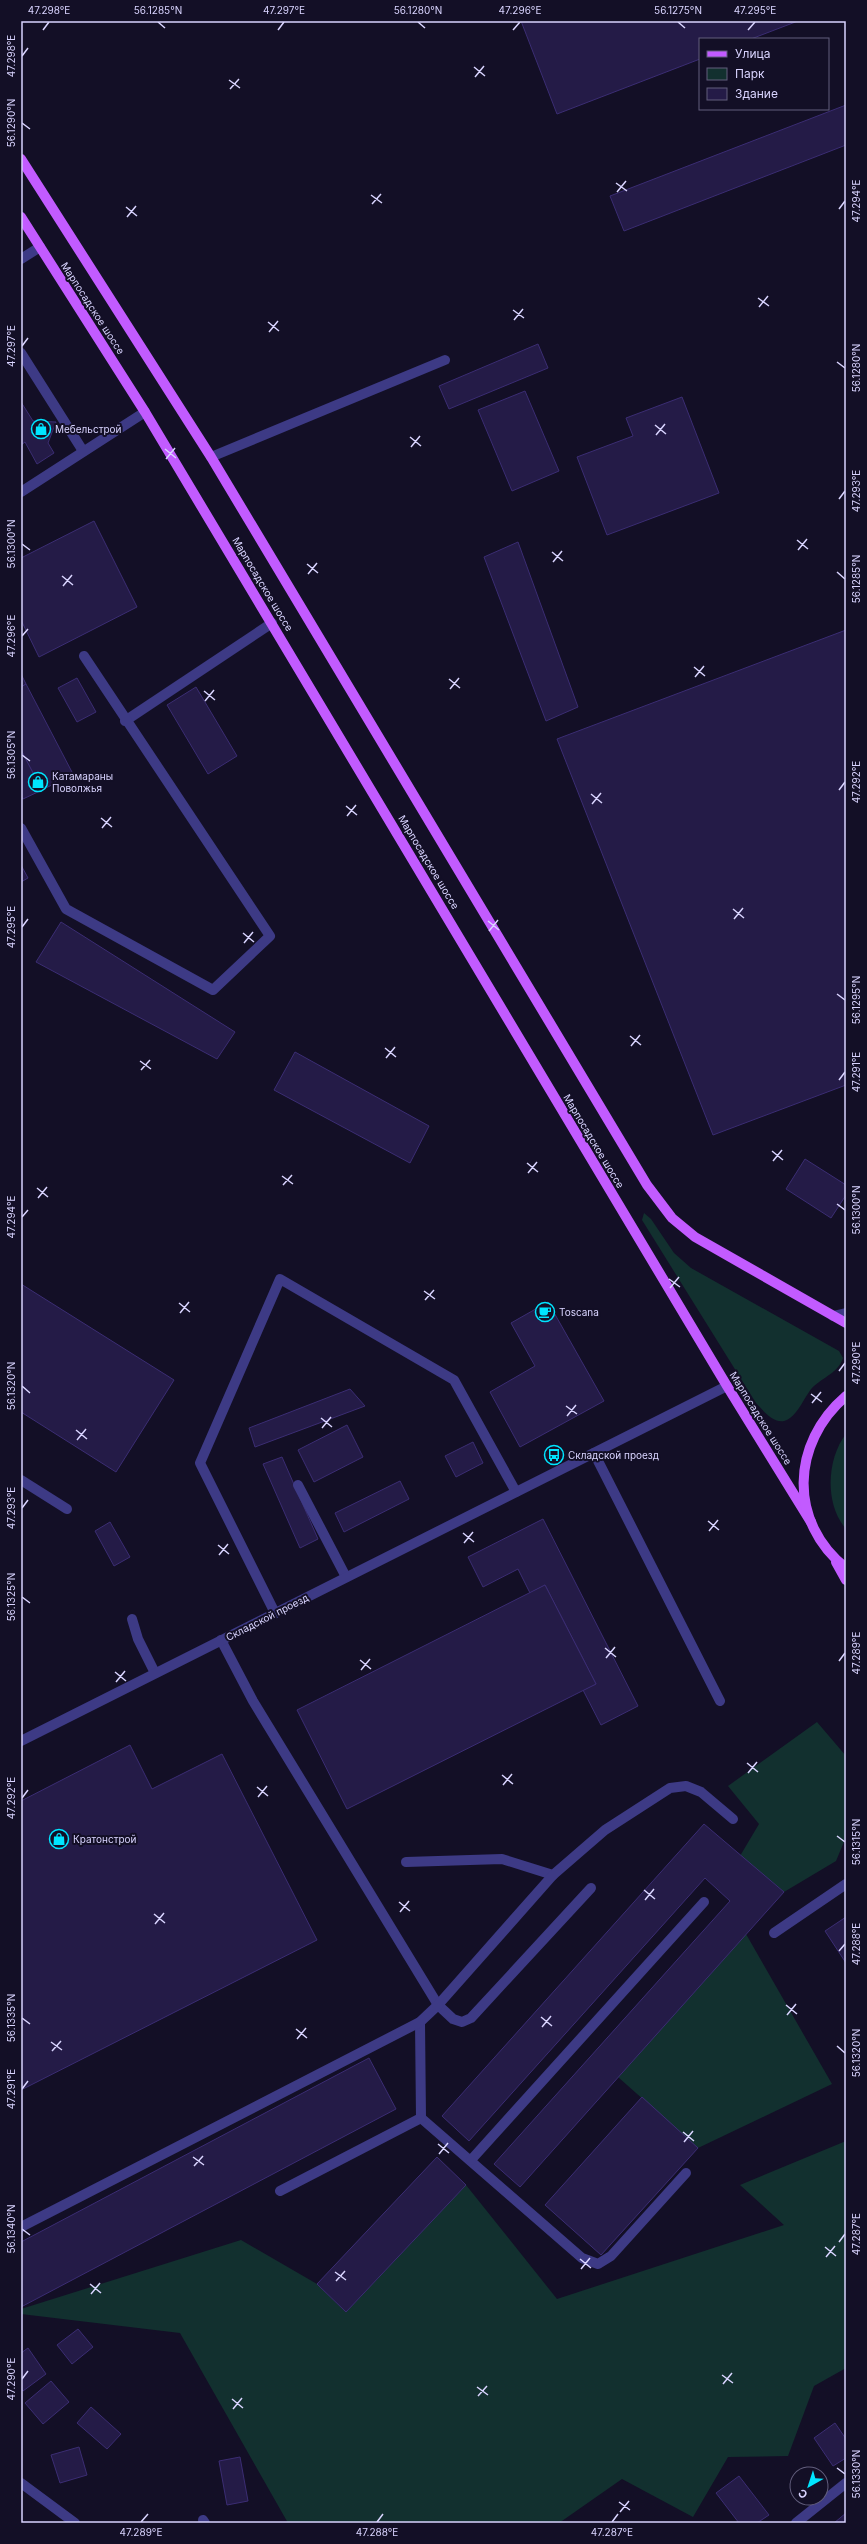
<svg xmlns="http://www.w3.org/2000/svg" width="867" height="2544" font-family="Inter,sans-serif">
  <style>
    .green { fill: #12302f }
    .building { fill: #241b47; stroke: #3b2d73 }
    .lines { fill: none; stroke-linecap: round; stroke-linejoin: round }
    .service { stroke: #3d3a85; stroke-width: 10 }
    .minor { stroke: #3d3a85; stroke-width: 10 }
    .tertiary { stroke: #3d3a85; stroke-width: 10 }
    .primary { stroke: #c25bff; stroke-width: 10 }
    .ticks { fill: none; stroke: #d9d4ff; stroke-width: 1.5 }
    .labels { text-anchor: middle; stroke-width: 4; stroke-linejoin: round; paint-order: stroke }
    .street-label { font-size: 10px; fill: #d9d4ff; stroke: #130f26 }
    .poi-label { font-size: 10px; fill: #d9d4ff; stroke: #130f26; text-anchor: start }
    .neatline { fill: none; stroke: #d9d4ff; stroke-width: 1.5 }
    .ticks-label { font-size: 10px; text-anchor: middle; fill: #d9d4ff }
  </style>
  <rect width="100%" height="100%" fill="#130f26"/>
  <!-- green -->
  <g class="green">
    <path d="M644,1213L651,1219L674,1253L691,1268L839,1351L843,1358C838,1373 823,1377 812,1388C804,1397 797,1418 784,1421C772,1423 763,1410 756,1403L642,1220Z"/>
    <path d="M846,1434V1529C824,1504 827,1458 846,1434Z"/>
    <path d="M817,1722L846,1756V1837L836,1861L784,1892L740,1856L759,1824L728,1786Z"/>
    <path d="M746,1934L832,2084L698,2148L618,2077Z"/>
    <path d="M846,2141V2368L814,2386L788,2456L728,2457L693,2517L622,2479L559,2523H288L180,2333L21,2314V2309L241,2240L317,2284L346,2312L466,2185L557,2299L784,2225L740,2185Z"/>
  </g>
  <!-- building -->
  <g class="building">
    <path d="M521,21H798L751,39H700V59L557,114Z"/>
    <path d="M846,105V145L624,231L610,196Z"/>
    <path d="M538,344L548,368L449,409L439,386Z"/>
    <path d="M525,391L559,471L512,491L478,410Z"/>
    <path d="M682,397L719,493L607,535L577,457L633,436L626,418Z"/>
    <path d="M21,402L33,421L56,422L48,443L54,453L37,464L25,442L21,445Z"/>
    <path d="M94,521L137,607L39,657L21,620V558Z"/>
    <path d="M518,542L578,707L546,721L484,557Z"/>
    <path d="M846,630V1085L713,1135L557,739Z"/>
    <path d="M21,674L26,684L21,687Z"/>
    <path d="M77,678L96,712L77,722L58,688Z"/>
    <path d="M26,684L73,774L42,790L21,750V687Z"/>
    <path d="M196,687L237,756L208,774L167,705Z"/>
    <path d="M21,750L42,790L23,799L21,796Z"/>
    <path d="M21,865L28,878L21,882Z"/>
    <path d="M61,922L235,1032L217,1059L36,962Z"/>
    <path d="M295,1052L429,1126L410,1163L274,1090Z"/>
    <path d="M805,1159L846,1185V1195L831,1218L786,1189Z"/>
    <path d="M21,1284L174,1380L116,1472L21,1412Z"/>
    <path d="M548,1302L604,1401L520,1447L490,1392L535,1366L511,1323Z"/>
    <path d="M350,1389L365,1406L255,1447L249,1428Z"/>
    <path d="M347,1425L363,1457L314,1482L298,1450Z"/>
    <path d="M473,1442L483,1463L456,1477L445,1456Z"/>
    <path d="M282,1457L318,1539L300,1548L263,1464Z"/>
    <path d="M400,1481L409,1499L344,1532L335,1513Z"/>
    <path d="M543,1519L638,1706L601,1725L583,1690L596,1684L545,1585L530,1593L518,1569L483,1587L468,1557Z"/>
    <path d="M110,1522L130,1557L114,1566L95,1531Z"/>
    <path d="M545,1585L596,1684L347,1809L297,1710Z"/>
    <path d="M130,1745L152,1789L222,1754L317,1940L21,2090V1801Z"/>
    <path d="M704,1824L784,1892L520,2187L494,2164L730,1901L705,1878L469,2141L442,2116Z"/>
    <path d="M846,1917V1963L825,1931Z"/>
    <path d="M369,2058L396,2109L21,2307V2242Z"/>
    <path d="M642,2097L698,2148L601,2255L545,2205Z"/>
    <path d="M437,2157L466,2185L346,2312L317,2284Z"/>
    <path d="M78,2329L93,2347L72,2364L57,2345Z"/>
    <path d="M28,2348L46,2374L23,2391L21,2388V2353Z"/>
    <path d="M51,2381L69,2402L43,2424L25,2403Z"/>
    <path d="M91,2407L121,2434L107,2449L77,2423Z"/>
    <path d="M835,2423L846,2439V2458L833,2466L814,2438Z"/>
    <path d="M79,2447L87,2475L60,2483L51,2455Z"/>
    <path d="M240,2457L248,2501L227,2505L219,2461Z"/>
    <path d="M739,2476L769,2515L757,2523H739L716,2493Z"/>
    <path d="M846,2513V2523H834Z"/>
  </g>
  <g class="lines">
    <!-- service -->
    <g class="service">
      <path d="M21,259L40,247"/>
      <path d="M21,353L83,451"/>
      <path d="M211,457L445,360"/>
      <path d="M21,492L145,412"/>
      <path d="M125,721L272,623"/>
      <path d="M21,828L66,909L213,990L270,936L84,656"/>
      <path d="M833,1316L846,1313"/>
      <path d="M594,1453L720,1701"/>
      <path d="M21,1480L67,1509"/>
      <path d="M298,1485L346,1577"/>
      <path d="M275,1613L200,1463L280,1279L454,1380L516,1492"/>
      <path d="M132,1619L138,1639L155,1673"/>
      <path d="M221,1640L253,1701L438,2005L453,2019L462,2022L471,2018L591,1888"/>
      <path d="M406,1862L502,1859L553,1875"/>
      <path d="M774,1933L846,1884"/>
      <path d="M421,2118L582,2258L598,2264L611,2256L686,2173"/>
      <path d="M471,2160L704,1902"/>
      <path d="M280,2191L421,2118L420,2022"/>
      <path d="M21,2227L420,2022L438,2005L553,1875L605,1830L670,1788L686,1786L701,1792L733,1819"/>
      <path d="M203,2520L205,2523"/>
    </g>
    <!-- minor -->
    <g class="minor">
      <path d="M21,2483L75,2523"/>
      <path d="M796,2523L846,2483"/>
    </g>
    <!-- tertiary -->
    <path class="tertiary" d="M21,1741L727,1386"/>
    <!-- primary -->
    <g class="primary">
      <path d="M21,159L211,457L647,1185L672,1218L695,1237L846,1323"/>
      <path d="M21,217L145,412L727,1386L811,1522"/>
      <path d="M846,1396C791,1443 788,1522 846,1568"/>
      <path d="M836,1562L846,1580"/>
    </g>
  </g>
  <!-- ticks -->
  <path class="ticks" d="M158,22L165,28M418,22L425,28M678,22L685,28M43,30L49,22M278,30L284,22M513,30L520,22M748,30L755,22M22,56L28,48M474,67L485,76M475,77L484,66M229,80L240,88M230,89L239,79M22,123L30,129M616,183L627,191M617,192L626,181M371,195L382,203M372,204L381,194M126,207L137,216M839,209L845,201M127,217L136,206M758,298L769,306M759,307L768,296M513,310L524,318M514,320L523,309M268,322L279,331M269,332L278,321M22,346L28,338M837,362L845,368M655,425L666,434M656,435L665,424M410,437L421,446M411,447L420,436M165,449L176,458M166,459L175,448M839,499L845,491M797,540L808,549M22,544L30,550M798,550L807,539M552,552L563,561M553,562L562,551M307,564L318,573M837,572L845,579M308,574L317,563M62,576L73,585M63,586L72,575M22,636L28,629M694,667L705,676M695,677L704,666M449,679L460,688M450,689L459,678M204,691L215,700M205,701L214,690M22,755L30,761M839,790L845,782M591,794L602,803M592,804L601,793M346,806L357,815M347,816L356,805M101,818L112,827M102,828L111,817M733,909L744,918M734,919L743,908M488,921L499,930M22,927L28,919M489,931L498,920M243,933L254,942M244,943L253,932M837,994L845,1000M630,1036L641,1045M631,1046L640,1035M385,1048L396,1057M386,1058L395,1047M140,1061L151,1069M141,1070L150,1060M839,1080L845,1072M772,1151L783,1160M773,1161L782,1150M527,1163L538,1172M528,1173L537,1162M282,1176L293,1184M283,1185L292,1175M37,1188L48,1197M38,1198L47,1187M837,1204L845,1210M22,1217L28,1210M669,1279L680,1287M670,1288L679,1277M424,1291L435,1299M425,1300L434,1290M179,1303L190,1312M180,1313L189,1302M839,1371L845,1363M22,1386L30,1393M811,1394L822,1402M812,1403L821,1392M566,1406L577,1414M567,1416L576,1405M321,1418L332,1427M322,1428L331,1417M76,1430L87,1439M77,1440L86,1429M22,1508L28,1500M708,1521L719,1530M709,1531L718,1520M463,1533L474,1542M464,1543L473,1532M218,1545L229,1554M219,1555L228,1544M22,1597L30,1603M605,1648L616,1657M606,1658L615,1647M360,1660L371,1669M839,1661L845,1653M361,1670L370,1659M115,1672L126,1681M116,1682L125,1671M747,1763L758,1772M748,1773L757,1762M502,1775L513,1784M503,1785L512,1774M257,1787L268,1796M258,1797L267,1786M22,1798L28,1790M837,1836L845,1842M644,1890L655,1899M645,1900L654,1889M399,1902L410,1911M400,1912L409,1901M154,1914L165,1923M155,1924L164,1913M839,1951L845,1944M786,2005L797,2014M787,2015L796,2004M541,2017L552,2026M22,2018L30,2024M542,2027L551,2016M296,2029L307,2038M297,2039L306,2028M51,2042L62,2050M837,2046L845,2053M52,2051L61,2041M22,2089L28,2081M683,2132L694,2141M684,2142L693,2131M438,2144L449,2153M439,2154L448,2143M193,2157L204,2165M194,2166L203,2156M22,2229L30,2235M839,2242L845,2234M825,2247L836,2256M826,2257L835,2246M580,2259L591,2268M581,2269L590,2258M335,2272L346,2280M336,2281L345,2271M90,2284L101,2293M91,2294L100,2283M722,2375L733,2383M22,2379L28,2371M723,2384L732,2373M477,2387L488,2395M478,2396L487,2386M232,2399L243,2408M233,2409L242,2398M837,2468L845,2474M619,2502L630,2510M620,2512L629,2501M141,2522L148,2514M377,2522L383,2514M612,2522L618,2514"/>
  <!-- icons -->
  <defs>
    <g id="shop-ring" transform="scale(1)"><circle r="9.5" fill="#130f26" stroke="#00e5ff" stroke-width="1.5"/><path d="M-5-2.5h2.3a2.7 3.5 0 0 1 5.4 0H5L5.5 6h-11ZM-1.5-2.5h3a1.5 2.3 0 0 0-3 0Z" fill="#00e5ff"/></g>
    <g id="cafe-ring" transform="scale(1)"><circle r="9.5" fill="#130f26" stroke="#00e5ff" stroke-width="1.5"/><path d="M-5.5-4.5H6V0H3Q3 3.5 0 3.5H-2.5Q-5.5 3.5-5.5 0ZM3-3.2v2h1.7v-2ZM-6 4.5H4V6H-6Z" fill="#00e5ff"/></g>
    <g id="bus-ring" transform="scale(1)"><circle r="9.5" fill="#130f26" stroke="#00e5ff" stroke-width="1.5"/><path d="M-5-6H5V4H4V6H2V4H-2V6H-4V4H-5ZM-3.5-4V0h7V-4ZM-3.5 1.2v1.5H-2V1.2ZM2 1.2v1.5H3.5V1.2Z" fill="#00e5ff"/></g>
  </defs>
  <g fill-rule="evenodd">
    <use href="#shop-ring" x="41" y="429"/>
    <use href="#shop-ring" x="38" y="782"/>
    <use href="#cafe-ring" x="545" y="1312"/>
    <use href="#bus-ring" x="554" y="1455"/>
    <use href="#shop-ring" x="59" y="1839"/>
  </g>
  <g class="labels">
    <!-- street labels -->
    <g class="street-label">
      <text transform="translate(93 308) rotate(57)" y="4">Марпосадское шоссе</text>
      <text transform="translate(263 584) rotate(59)" y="4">Марпосадское шоссе</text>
      <text transform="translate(429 862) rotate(59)" y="4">Марпосадское шоссе</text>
      <text transform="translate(594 1141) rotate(59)" y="4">Марпосадское шоссе</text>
      <text transform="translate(761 1418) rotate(58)" y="4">Марпосадское шоссе</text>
      <text transform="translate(267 1617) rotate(-27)" y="4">Складской проезд</text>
    </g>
    <!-- poi labels -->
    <g class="poi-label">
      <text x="55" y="433">Мебельстрой</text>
      <text x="52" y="780">Катамараны<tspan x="52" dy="12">Поволжья</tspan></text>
      <text x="559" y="1316">Toscana</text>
      <text x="568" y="1459">Складской проезд</text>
      <text x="73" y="1843">Кратонстрой</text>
    </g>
  </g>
  <!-- border -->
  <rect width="867" height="2544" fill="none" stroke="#130f26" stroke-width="44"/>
  <!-- legend -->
  <rect x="699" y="38" width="130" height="72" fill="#130f26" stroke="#625e7d"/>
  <rect x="707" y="51" width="20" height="6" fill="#c25bff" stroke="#625e7d"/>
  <text x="735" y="58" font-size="12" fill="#d9d4ff">Улица</text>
  <rect x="707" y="68" width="20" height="12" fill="#12302f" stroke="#625e7d"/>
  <text x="735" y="78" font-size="12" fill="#d9d4ff">Парк</text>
  <rect x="707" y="88" width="20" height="12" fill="#241b47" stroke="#625e7d"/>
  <text x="735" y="98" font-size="12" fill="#d9d4ff">Здание</text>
  <!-- north arrow -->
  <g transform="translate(809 2486) rotate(219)"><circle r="19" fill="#130f26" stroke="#625e7d"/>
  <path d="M0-3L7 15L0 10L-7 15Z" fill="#00e5ff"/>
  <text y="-6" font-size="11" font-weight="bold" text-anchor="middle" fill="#d9d4ff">С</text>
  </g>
  <rect x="22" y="22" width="823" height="2500" class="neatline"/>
  <g class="ticks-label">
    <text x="49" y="14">47.298°E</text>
    <text x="158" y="14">56.1285°N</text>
    <text x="284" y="14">47.297°E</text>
    <text x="418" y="14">56.1280°N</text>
    <text x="520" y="14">47.296°E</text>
    <text x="678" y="14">56.1275°N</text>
    <text x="755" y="14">47.295°E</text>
    <text transform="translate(11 56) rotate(-90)" y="4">47.298°E</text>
    <text transform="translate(11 123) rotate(-90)" y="4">56.1290°N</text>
    <text transform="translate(856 201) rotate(-90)" y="4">47.294°E</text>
    <text transform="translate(11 346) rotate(-90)" y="4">47.297°E</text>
    <text transform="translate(856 368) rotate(-90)" y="4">56.1280°N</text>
    <text transform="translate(856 491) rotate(-90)" y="4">47.293°E</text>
    <text transform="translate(11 544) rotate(-90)" y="4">56.1300°N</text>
    <text transform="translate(856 579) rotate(-90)" y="4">56.1285°N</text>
    <text transform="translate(11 636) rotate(-90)" y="4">47.296°E</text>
    <text transform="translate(11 755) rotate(-90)" y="4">56.1305°N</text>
    <text transform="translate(856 782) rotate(-90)" y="4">47.292°E</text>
    <text transform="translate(11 927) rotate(-90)" y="4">47.295°E</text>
    <text transform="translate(856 1000) rotate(-90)" y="4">56.1295°N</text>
    <text transform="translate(856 1072) rotate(-90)" y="4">47.291°E</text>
    <text transform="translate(856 1210) rotate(-90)" y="4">56.1300°N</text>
    <text transform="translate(11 1217) rotate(-90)" y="4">47.294°E</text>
    <text transform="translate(856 1363) rotate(-90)" y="4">47.290°E</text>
    <text transform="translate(11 1386) rotate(-90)" y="4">56.1320°N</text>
    <text transform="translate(11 1508) rotate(-90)" y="4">47.293°E</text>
    <text transform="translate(11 1597) rotate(-90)" y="4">56.1325°N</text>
    <text transform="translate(856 1653) rotate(-90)" y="4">47.289°E</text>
    <text transform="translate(11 1798) rotate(-90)" y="4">47.292°E</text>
    <text transform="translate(856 1842) rotate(-90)" y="4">56.1315°N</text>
    <text transform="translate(856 1944) rotate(-90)" y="4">47.288°E</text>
    <text transform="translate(11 2018) rotate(-90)" y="4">56.1335°N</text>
    <text transform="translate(856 2053) rotate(-90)" y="4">56.1320°N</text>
    <text transform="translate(11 2089) rotate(-90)" y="4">47.291°E</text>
    <text transform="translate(11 2229) rotate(-90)" y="4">56.1340°N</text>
    <text transform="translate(856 2234) rotate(-90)" y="4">47.287°E</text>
    <text transform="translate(11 2379) rotate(-90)" y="4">47.290°E</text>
    <text transform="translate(856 2474) rotate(-90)" y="4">56.1330°N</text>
    <text x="141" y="2536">47.289°E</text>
    <text x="377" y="2536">47.288°E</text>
    <text x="612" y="2536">47.287°E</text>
  </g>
</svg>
